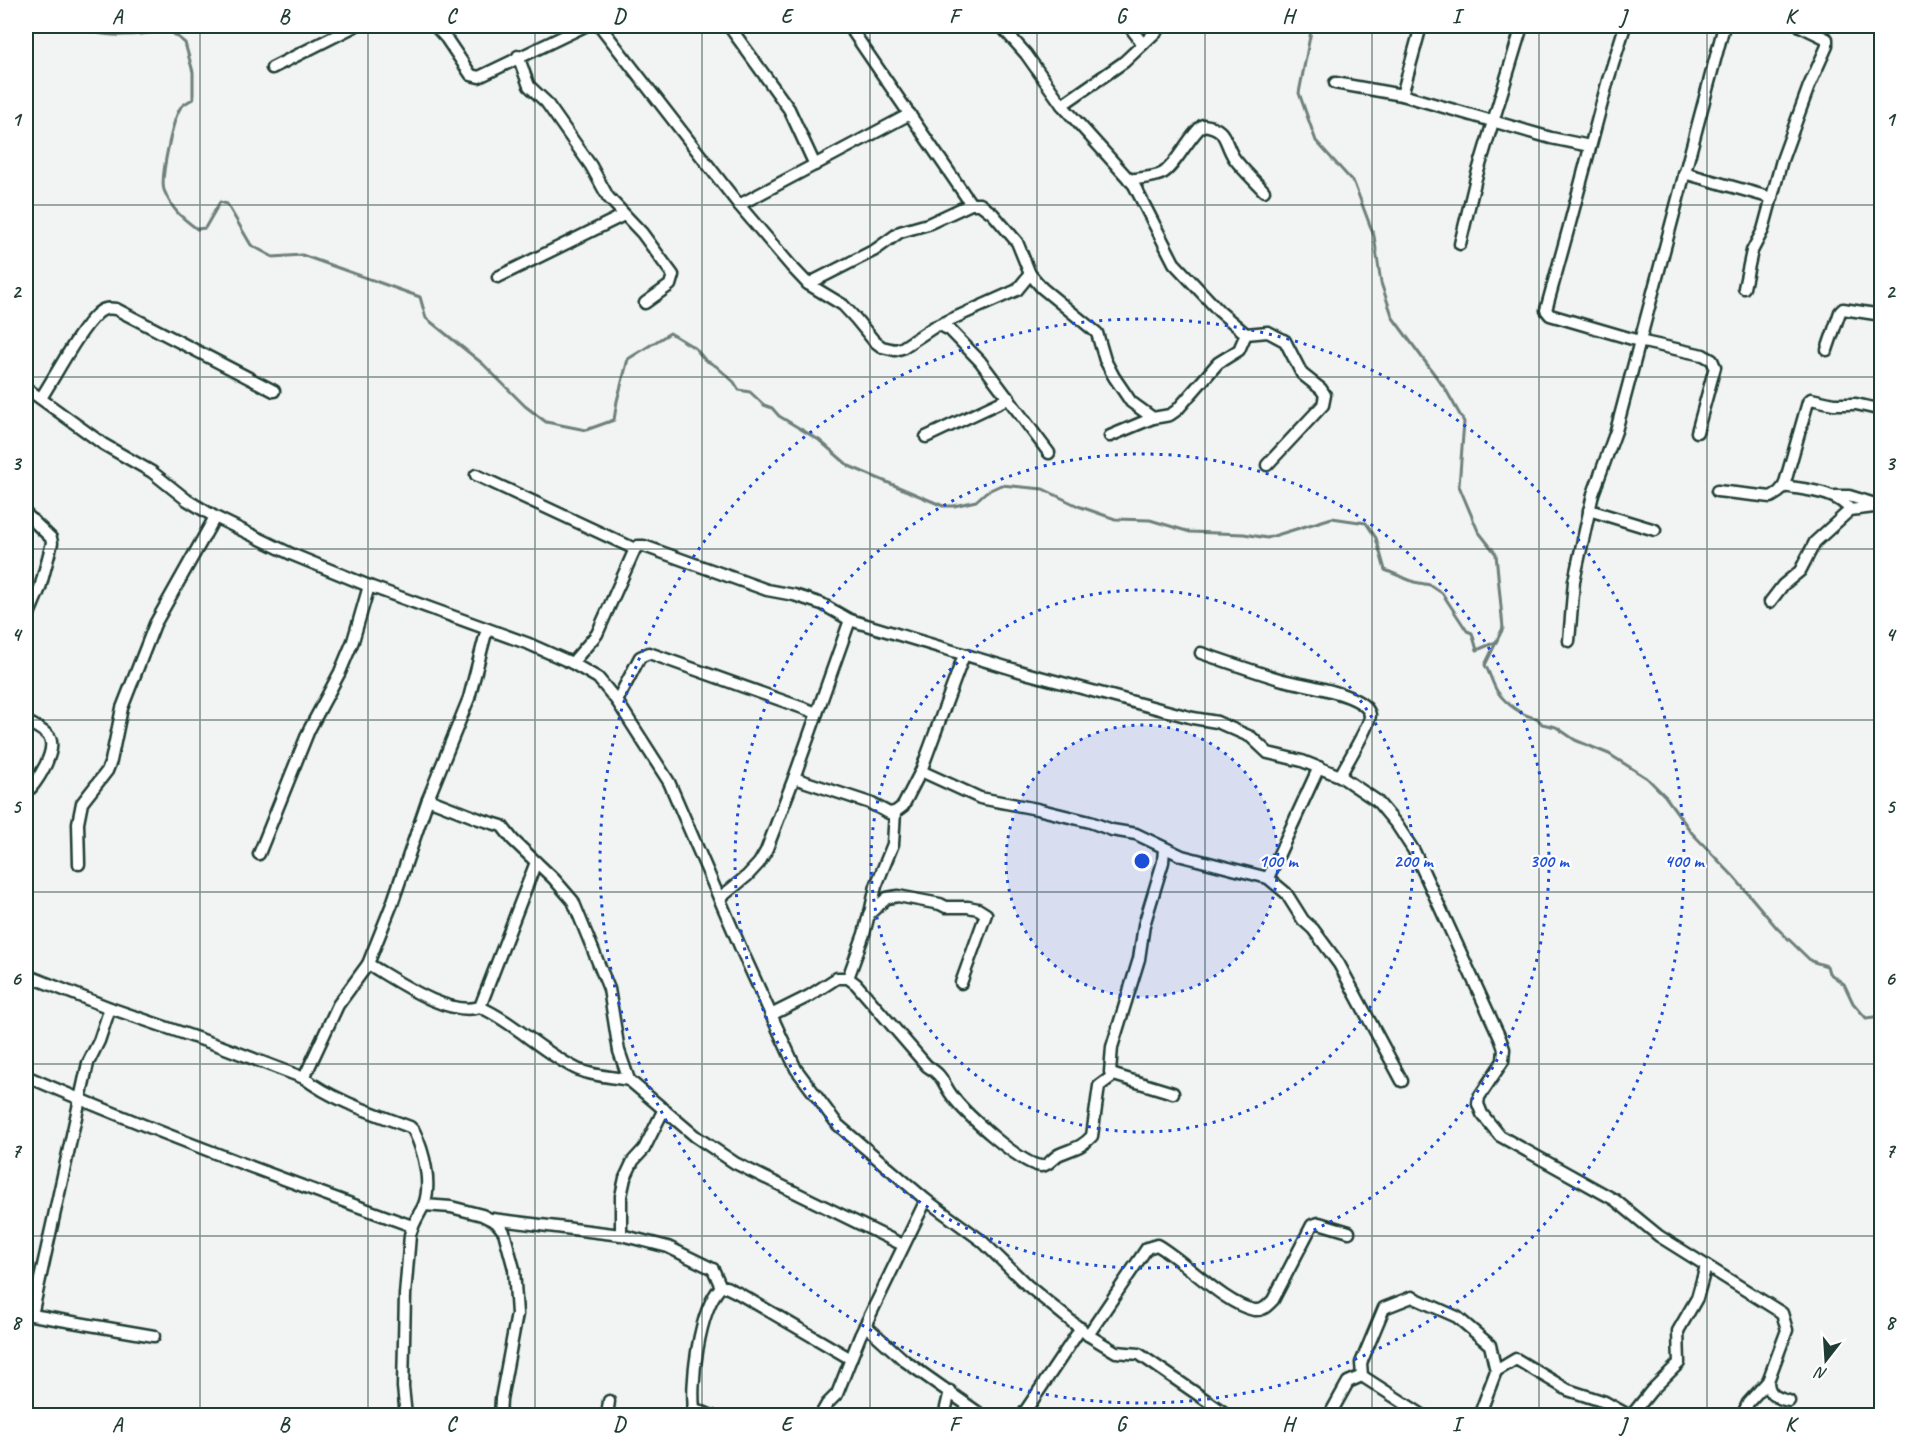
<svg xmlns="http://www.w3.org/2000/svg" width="1907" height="1441" font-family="Caveat,sans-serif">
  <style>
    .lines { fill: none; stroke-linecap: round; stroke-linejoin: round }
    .stream { stroke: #6d807b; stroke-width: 3 }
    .minor-casing { stroke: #1f3d34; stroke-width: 15 }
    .minor { stroke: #fff; stroke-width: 10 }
    .grid { fill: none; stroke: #1f3d34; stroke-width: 1.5; stroke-opacity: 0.55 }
    .ring { fill: none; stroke: #1d4ed8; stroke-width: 3; stroke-dasharray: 3 6 }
    .centre { fill: #1d4ed8; stroke: #fff; stroke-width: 3 }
    .ring-label { font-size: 18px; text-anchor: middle; font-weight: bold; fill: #1d4ed8; stroke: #fff; stroke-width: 4.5; stroke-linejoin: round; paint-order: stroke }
    .neatline { fill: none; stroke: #1f3d34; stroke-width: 2 }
    .grid-label { font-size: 20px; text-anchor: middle; font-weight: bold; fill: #1f3d34 }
  </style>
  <rect width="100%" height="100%" fill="#f2f3f3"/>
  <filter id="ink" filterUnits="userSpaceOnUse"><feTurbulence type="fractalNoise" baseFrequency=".0167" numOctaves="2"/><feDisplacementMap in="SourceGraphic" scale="12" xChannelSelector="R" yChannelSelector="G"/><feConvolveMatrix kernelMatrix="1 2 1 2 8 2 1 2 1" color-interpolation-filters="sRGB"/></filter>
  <g filter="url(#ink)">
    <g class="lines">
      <!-- stream -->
      <g class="stream">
        <path d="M80,26C101,41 145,34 169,30L185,43L193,72V99C189,101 184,104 181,107C173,117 160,179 164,190C172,210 181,217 197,229L205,228L220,202L227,204L251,245L273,257L302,255L420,297L426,318L483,364L525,406L546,422L586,430L614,420L617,401L628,359L670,333L695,348L705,360L716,366L734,382L739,390L750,392L764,405L772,408L779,416L819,440L849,466L943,506H954L976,501L986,492L1001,485L1043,489L1078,506L1115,519L1150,520L1190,532L1244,534L1267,538L1332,518L1366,523L1376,538L1385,570L1414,582L1430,585L1442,593L1467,631L1472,633L1477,650L1496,642L1503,628L1485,665C1490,673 1492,683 1497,691C1505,703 1523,717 1537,718L1542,724L1556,727L1575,740L1609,754L1647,778L1665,796L1692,833L1734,877L1777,928L1811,961L1827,966L1829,973L1844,984L1853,1003L1866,1018L1882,1016"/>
        <path d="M1312,26L1299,93L1316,141L1354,183L1374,236L1381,283L1393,318L1446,390L1464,422L1459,486L1478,531L1496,554L1503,628"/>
      </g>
      <!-- minor casing -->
      <g class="minor-casing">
        <g id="minor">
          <path d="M435,26L446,38L471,75L479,77L585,26"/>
          <path d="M600,26L739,205L791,266L808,284L843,305L856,319L874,341L882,347L895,350L902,348L934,327L1017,290L1030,274"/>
          <path d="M729,26L789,109L815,165"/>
          <path d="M849,26L971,204"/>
          <path d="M1001,26L1026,54L1062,105"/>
          <path d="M1129,26L1143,44"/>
          <path d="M1625,26L1608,80L1570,223L1546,310L1550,315L1639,341L1703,355L1712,360L1715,367L1697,432"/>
          <path d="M518,56L529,86L546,102L591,166L608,197L642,233L673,275L670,285L645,303"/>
          <path d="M272,68L355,26"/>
          <path d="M1335,83L1402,95L1551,138L1590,146"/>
          <path d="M1402,95L1421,26"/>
          <path d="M1684,173L1772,198"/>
          <path d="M1129,180C1139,178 1154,178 1163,173C1176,165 1189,136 1203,125C1228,128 1223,141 1234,158C1242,169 1254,180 1264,191"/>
          <path d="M739,205L910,114"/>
          <path d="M1460,244L1476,178L1522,26"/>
          <path d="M498,277L624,215"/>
          <path d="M808,284L875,250L900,232L928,224L971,204H980L993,214L1017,242L1030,274L1042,288L1097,333L1105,360L1114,377L1131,402L1153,418"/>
          <path d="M1744,288L1752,251L1763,230L1782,160L1809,86L1827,46V39L1800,26"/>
          <path d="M940,325L950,330L980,361L1049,453"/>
          <path d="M1246,334L1268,332L1285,341L1302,374L1321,389L1325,395L1323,405L1267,465"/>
          <path d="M1827,350L1840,312L1843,309L1882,315"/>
          <path d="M26,388L103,444L152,472L187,500L215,517L291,554L369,586L529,644L572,663L598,678L617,701L669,782L742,951L796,1069L838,1125L926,1200L982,1241L1027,1285L1088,1335L1116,1352L1139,1354L1229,1416"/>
          <path d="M41,398C56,375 79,330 98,313C104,308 109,308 116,309L274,391"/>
          <path d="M1110,436L1153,418L1170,415L1177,410L1218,363L1239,350L1246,334L1219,311L1174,263L1134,185L1062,105L1124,62L1162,26"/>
          <path d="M926,437L1009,398"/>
          <path d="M476,475L635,549"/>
          <path d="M1784,486L1808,402L1811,399L1834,404H1856L1882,410"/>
          <path d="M1717,491L1771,497L1779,492L1784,486C1805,490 1837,491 1850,510"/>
          <path d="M1835,496H1849L1875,504"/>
          <path d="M1589,510L1655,530"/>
          <path d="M26,514L51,538L52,543L40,588L26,621"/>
          <path d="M1770,602L1783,585L1800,571L1815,542L1850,510L1882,506"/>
          <path d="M1569,641L1574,581L1593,494L1616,431L1724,26"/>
          <path d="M1201,653C1228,662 1255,672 1283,680C1301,685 1366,693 1370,715C1371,723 1345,766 1340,776"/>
          <path d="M572,663L597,634L635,549L638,546H644L767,590L794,595L822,604L850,620L1029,674L1193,718L1217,722L1251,737L1268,753L1302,761L1340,776L1377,801L1397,825L1414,851L1500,1038L1504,1049L1503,1061L1479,1097L1478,1104L1482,1114L1500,1136L1615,1200L1659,1236L1782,1313L1787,1330L1768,1381C1768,1395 1777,1398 1789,1401"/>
          <path d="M617,701L640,657L649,653L817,713"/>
          <path d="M26,721C33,725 46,731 50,738C56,752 39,778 31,788"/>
          <path d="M921,771L980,798L1037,809L1090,822L1112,830L1136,834L1182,856L1268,878L1286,893L1303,920L1313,929L1339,964L1402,1081"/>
          <path d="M794,778L870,803L889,813L895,812L903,806L921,771L964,655"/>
          <path d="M428,799L479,819L502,826L513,840L554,879L573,901L609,989L619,1051L629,1080L695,1136L735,1163L903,1245"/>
          <path d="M1164,849L1163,862L1144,925L1139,959L1112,1047L1110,1072L1114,1075L1173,1093"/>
          <path d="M259,854L309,730L340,672L353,641L369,586"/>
          <path d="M79,864L78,823L82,803L107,771L111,761L122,708L155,624L215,517"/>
          <path d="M1268,878L1319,767"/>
          <path d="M720,898L747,876L759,863L766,851L794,778L850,620"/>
          <path d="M870,913L876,886L893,844L895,812"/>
          <path d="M368,964C396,980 447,1017 480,1007C514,1022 544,1054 579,1070C593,1076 614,1077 629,1080"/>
          <path d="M26,975L110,1008L99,1041L88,1063L32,1315L26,1313"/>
          <path d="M848,978L864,934L869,914L887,898L898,896L940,904L946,907H968L978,909L986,914L961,983"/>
          <path d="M480,1007L536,862"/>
          <path d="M110,1008L220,1046L304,1078C336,1102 374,1113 410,1127L414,1131C424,1152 432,1183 424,1205C419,1215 413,1223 410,1235L405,1295L403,1387L406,1416"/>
          <path d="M771,1015L809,996L837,978H848L856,984L927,1066C945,1077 942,1083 953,1097C966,1114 1020,1164 1041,1166C1049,1166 1053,1157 1060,1154C1074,1148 1081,1148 1092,1136L1099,1086L1114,1075"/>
          <path d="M26,1076C152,1131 282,1179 412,1226"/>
          <path d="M304,1078L338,1005L368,964L392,904L428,799L469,698L487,629"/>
          <path d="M424,1205L451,1207L482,1215L496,1222L504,1232L514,1269L517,1314L501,1399L500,1416"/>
          <path d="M492,1219L621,1235L668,1247L713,1269L721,1287"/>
          <path d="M621,1235V1196L625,1178L633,1161L644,1149L664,1109"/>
          <path d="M32,1315L154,1336"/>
          <path d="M865,1325L905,1361L983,1416"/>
          <path d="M1088,1335L1147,1248L1157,1245C1185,1261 1224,1304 1254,1310C1263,1311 1267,1306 1273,1300L1312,1225L1319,1223L1349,1232"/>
          <path d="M1362,1376L1361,1363L1384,1308L1412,1297L1457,1317L1490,1345L1496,1371"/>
          <path d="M693,1408L712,1416"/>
          <path d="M607,1416L609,1401"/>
          <path d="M695,1416C689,1386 699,1309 721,1287H726L738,1293L851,1359"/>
          <path d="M820,1416L827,1404L837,1394L860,1336L926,1200"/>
          <path d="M944,1416L950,1391"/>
          <path d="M1022,1416L1081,1328"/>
          <path d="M1329,1416L1348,1382L1362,1376L1424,1416"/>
          <path d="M1479,1416L1496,1371L1516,1359L1568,1390L1605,1402L1630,1416"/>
          <path d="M1631,1416L1651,1391L1679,1363L1678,1331L1697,1298L1706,1266"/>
          <path d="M1742,1416L1748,1403L1768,1381"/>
        </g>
      </g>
      <!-- minor -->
      <use href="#minor" class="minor"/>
    </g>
  </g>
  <!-- grid -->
  <path class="grid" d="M200,26V1416M368,26V1416M535,26V1416M702,26V1416M870,26V1416M1037,26V1416M1205,26V1416M1372,26V1416M1539,26V1416M1707,26V1416M26,205H1882M26,377H1882M26,549H1882M26,720H1882M26,892H1882M26,1064H1882M26,1236H1882"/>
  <!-- distance rings -->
  <circle cx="1142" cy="861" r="136" fill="#1d4ed8" fill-opacity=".12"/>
  <g class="ring">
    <circle cx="1142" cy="861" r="136"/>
    <circle cx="1142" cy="861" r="271"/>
    <circle cx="1142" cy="861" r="407"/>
    <circle cx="1142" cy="861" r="542"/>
  </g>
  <circle cx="1142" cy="861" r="9" class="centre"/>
  <g class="ring-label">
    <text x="1278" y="867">100 m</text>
    <text x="1413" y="867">200 m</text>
    <text x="1549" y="867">300 m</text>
    <text x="1684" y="867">400 m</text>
  </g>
  <!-- margin -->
  <rect width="1907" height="1441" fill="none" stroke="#fff" stroke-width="66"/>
  <!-- north arrow -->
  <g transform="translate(1826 1360) rotate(197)" stroke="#ffffff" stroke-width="4.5" paint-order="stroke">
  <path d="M0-4.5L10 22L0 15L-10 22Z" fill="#1f3d34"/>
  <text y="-9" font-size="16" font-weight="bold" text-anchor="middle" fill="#1f3d34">N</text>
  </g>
  <rect x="33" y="33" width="1841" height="1375" class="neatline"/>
  <g class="grid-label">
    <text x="117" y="23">A</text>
    <text x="284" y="23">B</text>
    <text x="451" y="23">C</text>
    <text x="619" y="23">D</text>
    <text x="786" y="23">E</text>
    <text x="954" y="23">F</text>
    <text x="1121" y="23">G</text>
    <text x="1288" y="23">H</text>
    <text x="1456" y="23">I</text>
    <text x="1623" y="23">J</text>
    <text x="1790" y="23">K</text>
    <text x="16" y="126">1</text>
    <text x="1890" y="126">1</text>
    <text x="16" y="298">2</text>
    <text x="1890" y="298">2</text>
    <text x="16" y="470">3</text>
    <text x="1890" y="470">3</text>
    <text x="16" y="641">4</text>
    <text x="1890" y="641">4</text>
    <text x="16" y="813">5</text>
    <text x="1890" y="813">5</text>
    <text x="16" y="985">6</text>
    <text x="1890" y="985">6</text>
    <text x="16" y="1157">7</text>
    <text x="1890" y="1157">7</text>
    <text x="16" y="1329">8</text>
    <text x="1890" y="1329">8</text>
    <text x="117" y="1431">A</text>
    <text x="284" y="1431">B</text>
    <text x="451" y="1431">C</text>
    <text x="619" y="1431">D</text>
    <text x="786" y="1431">E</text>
    <text x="954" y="1431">F</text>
    <text x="1121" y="1431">G</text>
    <text x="1288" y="1431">H</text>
    <text x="1456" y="1431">I</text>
    <text x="1623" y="1431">J</text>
    <text x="1790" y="1431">K</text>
  </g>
</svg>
